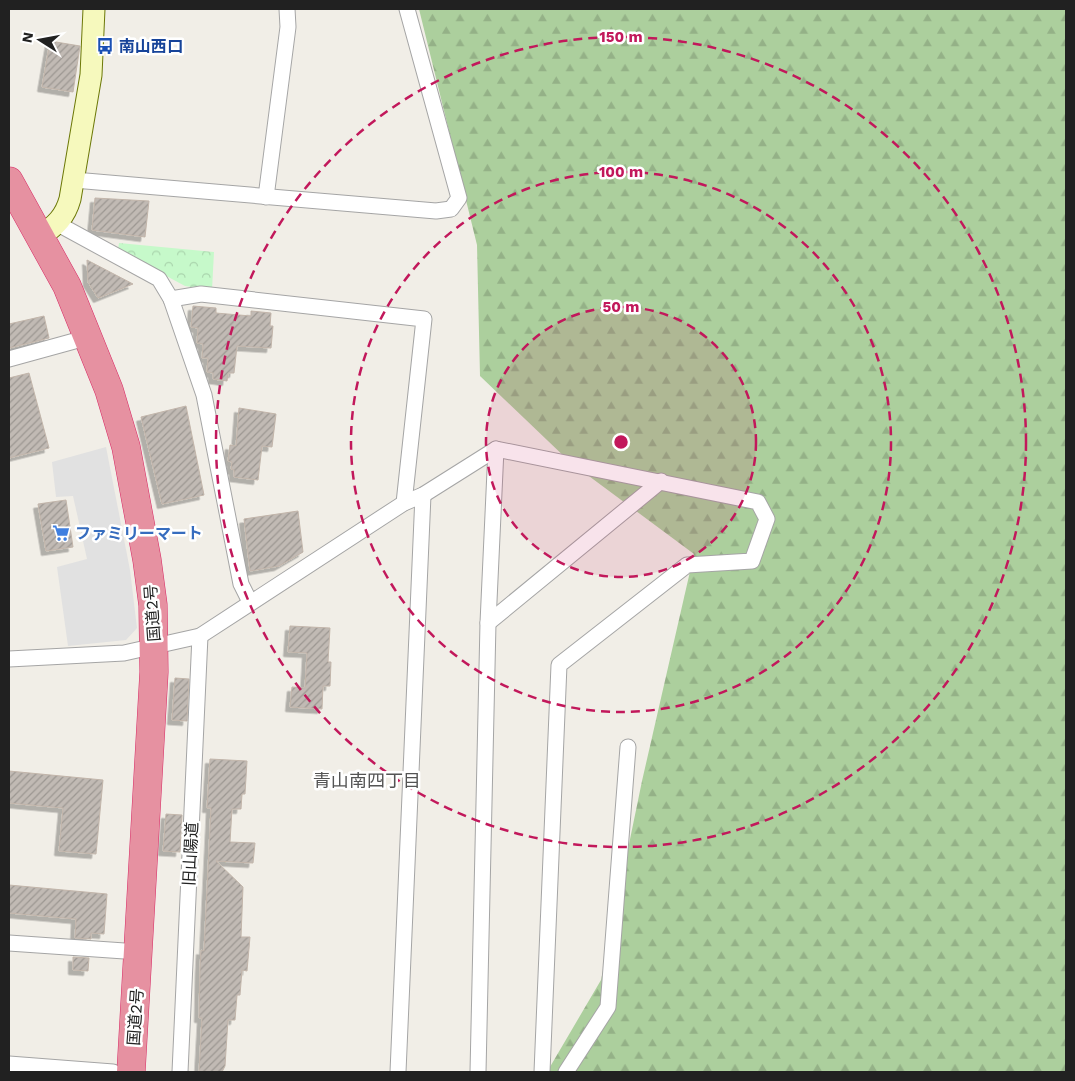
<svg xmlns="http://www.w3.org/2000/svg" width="1075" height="1081" font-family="'Work Sans','Noto Sans JP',sans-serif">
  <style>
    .forest { fill: url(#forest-firs) }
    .park { fill: url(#park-crowns) }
    .parking { fill: #e1e1e1 }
    .building { fill: url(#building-hatch); stroke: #c2b5aa; filter: url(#shadow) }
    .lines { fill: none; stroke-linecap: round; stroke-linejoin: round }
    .street-casing { stroke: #a5a5a5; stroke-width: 17 }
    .secondary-casing { stroke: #6c7807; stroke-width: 23 }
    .highway-casing { stroke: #d82b66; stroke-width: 29 }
    .street { stroke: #fff; stroke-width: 15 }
    .secondary { stroke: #f6f9bd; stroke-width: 21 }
    .highway { stroke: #e691a1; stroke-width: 28 }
    .ring { fill: none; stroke: #c2185b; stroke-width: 2.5; stroke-dasharray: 9 6 }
    .labels { text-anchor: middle; stroke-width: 5; stroke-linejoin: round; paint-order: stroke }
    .transit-label { font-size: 16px; font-weight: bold; fill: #164399; stroke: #fff; text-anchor: start }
    .shop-label { font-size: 16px; font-weight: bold; fill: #366cbe; stroke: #fff; text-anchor: start }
    .street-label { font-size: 16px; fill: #212121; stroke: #fff }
    .neighbourhood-label { font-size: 18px; fill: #545454; stroke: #fff }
    .centre { fill: #c2185b; stroke: #fff; stroke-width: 2.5 }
    .ring-label { font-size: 15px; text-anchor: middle; font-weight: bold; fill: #c2185b; stroke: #fff; stroke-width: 5; stroke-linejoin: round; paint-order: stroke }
  </style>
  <defs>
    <pattern id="forest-firs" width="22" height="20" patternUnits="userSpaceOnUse" patternTransform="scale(1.25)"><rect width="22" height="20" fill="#accf9d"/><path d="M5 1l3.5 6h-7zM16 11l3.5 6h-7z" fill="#94b187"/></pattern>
    <pattern id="park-crowns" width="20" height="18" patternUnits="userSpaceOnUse" patternTransform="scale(1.25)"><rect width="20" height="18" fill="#c6f9ca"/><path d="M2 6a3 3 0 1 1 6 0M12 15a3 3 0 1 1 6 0" fill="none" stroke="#aad5ad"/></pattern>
    <pattern id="building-hatch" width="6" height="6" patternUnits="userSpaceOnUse" patternTransform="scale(1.25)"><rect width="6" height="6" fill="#c1bab4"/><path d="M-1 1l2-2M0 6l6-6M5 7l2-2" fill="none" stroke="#9c9792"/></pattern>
    <filter id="shadow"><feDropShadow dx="-4.5" dy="4.5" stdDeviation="0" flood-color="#0004"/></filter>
  </defs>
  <rect width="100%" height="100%" fill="#f1eee7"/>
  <!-- forest -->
  <path class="forest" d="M419,9H1066V1072H547L601,980L642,781L694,554L570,462L480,376L477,245Z"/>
  <!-- park -->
  <path class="park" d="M119,243L214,252L212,290L185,286L118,250Z"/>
  <!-- parking -->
  <path class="parking" d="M106,447L130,570L137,628L126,640L68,646L57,567L87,559L73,496L56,497L52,462Z"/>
  <!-- building -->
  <g class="building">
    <path d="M50,41L80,46L73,92L42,87Z"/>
    <path d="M95,198L149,201L145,237L92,230Z"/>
    <path d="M87,260L133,284L98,298L88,282Z"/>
    <path d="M193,306L216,308V313L251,316V311L271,313L270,326H273L271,348L237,346L234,373H228L227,381L213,379V373L207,372L208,358H202L203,344L197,343L198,328L191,327Z"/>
    <path d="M44,316L49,338L9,348V324Z"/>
    <path d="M29,373L49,448L9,458V378Z"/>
    <path d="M186,406L204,495L162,504L141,417Z"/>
    <path d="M239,408L276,414L272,447L262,446L258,480L234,477V470L231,469L232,462L228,461L230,445L236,446Z"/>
    <path d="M66,500L73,547L46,551L38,504Z"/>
    <path d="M298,511L303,552L279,566L250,571L244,519Z"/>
    <path d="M290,626L330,628L328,662H331L330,686H323L322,709L290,707L292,687L305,688L307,653L288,652Z"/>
    <path d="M175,678L189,679L187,721L172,720Z"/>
    <path d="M210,759L247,761L245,794H242L241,809H232L230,842L255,843L253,863L216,861L243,887L241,937H250L247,971L242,970L240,995H237L235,1020H228L225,1066L222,1072H199L202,1018H199L200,968L201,950L204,951L211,808H207Z"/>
    <path d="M9,771L103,780L96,854L59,851L63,808L9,803Z"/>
    <path d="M166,814L182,815L180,852L163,851Z"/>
    <path d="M9,885L107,894L104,934L91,933V939L75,938L76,919L9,913Z"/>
    <path d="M73,957L89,958L88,971L73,970Z"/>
  </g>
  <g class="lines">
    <!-- street casing -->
    <g class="street-casing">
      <g id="street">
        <path d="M74,180L436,211L451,209L459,198L407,9"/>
        <path d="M266,197L288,27L287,9"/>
        <path d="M58,224L159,279L171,299L204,395L241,584L250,602"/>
        <path d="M171,299L201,294L424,319L404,503"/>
        <path d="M9,359L89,337"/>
        <path d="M488,623L661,481"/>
        <path d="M9,659L124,653L200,636L404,503L423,495L496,449L758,502L767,519L752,561L687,565L559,665L542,1072"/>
        <path d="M9,943L139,952"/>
        <path d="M9,1064L113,1072"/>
        <path d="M180,1072L200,636"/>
        <path d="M398,1072L423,495"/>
        <path d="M478,1072L488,623L496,449"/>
        <path d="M566,1072L608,1007L628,747"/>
      </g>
    </g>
    <!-- secondary casing -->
    <g class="secondary-casing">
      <path id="secondary" d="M41,236C56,225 65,217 70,199L91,75L94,9"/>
    </g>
    <!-- highway casing -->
    <g class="highway-casing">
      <path id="highway" d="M9,181L67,286L109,390L126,447L147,560L153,605L154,672L131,1072"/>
    </g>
    <!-- street -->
    <use href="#street" class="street"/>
    <!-- secondary -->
    <use href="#secondary" class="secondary"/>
    <!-- highway -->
    <use href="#highway" class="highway"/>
  </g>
  <!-- distance rings -->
  <circle cx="621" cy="442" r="135" fill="#c2185b" fill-opacity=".12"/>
  <g class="ring">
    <circle cx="621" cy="442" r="135"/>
    <circle cx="621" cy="442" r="270"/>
    <circle cx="621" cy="442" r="405"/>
  </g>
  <!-- icons -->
  <defs>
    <g id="bus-bare" transform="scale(1.35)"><path d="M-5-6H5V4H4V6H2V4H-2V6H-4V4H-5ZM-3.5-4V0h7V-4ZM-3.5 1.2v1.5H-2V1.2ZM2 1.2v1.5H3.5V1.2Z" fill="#1a4fb4" stroke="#fff" stroke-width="2.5" paint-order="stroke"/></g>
    <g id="supermarket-bare" transform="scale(1.35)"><path d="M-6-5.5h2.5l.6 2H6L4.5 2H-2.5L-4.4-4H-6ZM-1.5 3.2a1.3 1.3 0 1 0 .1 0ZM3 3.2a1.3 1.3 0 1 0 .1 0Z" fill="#3f7fe0" stroke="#fff" stroke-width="2.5" paint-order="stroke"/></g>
  </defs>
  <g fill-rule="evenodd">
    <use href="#bus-bare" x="105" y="46"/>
    <use href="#supermarket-bare" x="61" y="533"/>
  </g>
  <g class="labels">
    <!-- transit labels -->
    <g class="transit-label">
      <text x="119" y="52">南山西口</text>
    </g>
    <!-- shop labels -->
    <g class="shop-label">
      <text x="75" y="539">ファミリーマート</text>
    </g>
    <!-- street labels -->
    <g class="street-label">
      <text transform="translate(152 613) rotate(-94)" y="6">国道2号</text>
      <text transform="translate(190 854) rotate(-87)" y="6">旧山陽道</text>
      <text transform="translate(135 1017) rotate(-86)" y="6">国道2号</text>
    </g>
    <!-- neighbourhood labels -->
    <g class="neighbourhood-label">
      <text x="367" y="787">青山南四丁目</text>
    </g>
  </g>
  <circle cx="621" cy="442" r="8" class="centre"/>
  <g class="ring-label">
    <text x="621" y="42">150 m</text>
    <text x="621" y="177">100 m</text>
    <text x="621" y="312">50 m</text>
  </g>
  <!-- border -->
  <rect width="1075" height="1081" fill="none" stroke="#212121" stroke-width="20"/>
  <!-- north arrow -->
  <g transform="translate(40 40) rotate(281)" stroke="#ffffff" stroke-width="4" paint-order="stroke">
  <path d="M0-4L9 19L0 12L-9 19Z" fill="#212121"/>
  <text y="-8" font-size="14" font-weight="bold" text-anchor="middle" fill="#212121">N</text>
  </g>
</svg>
